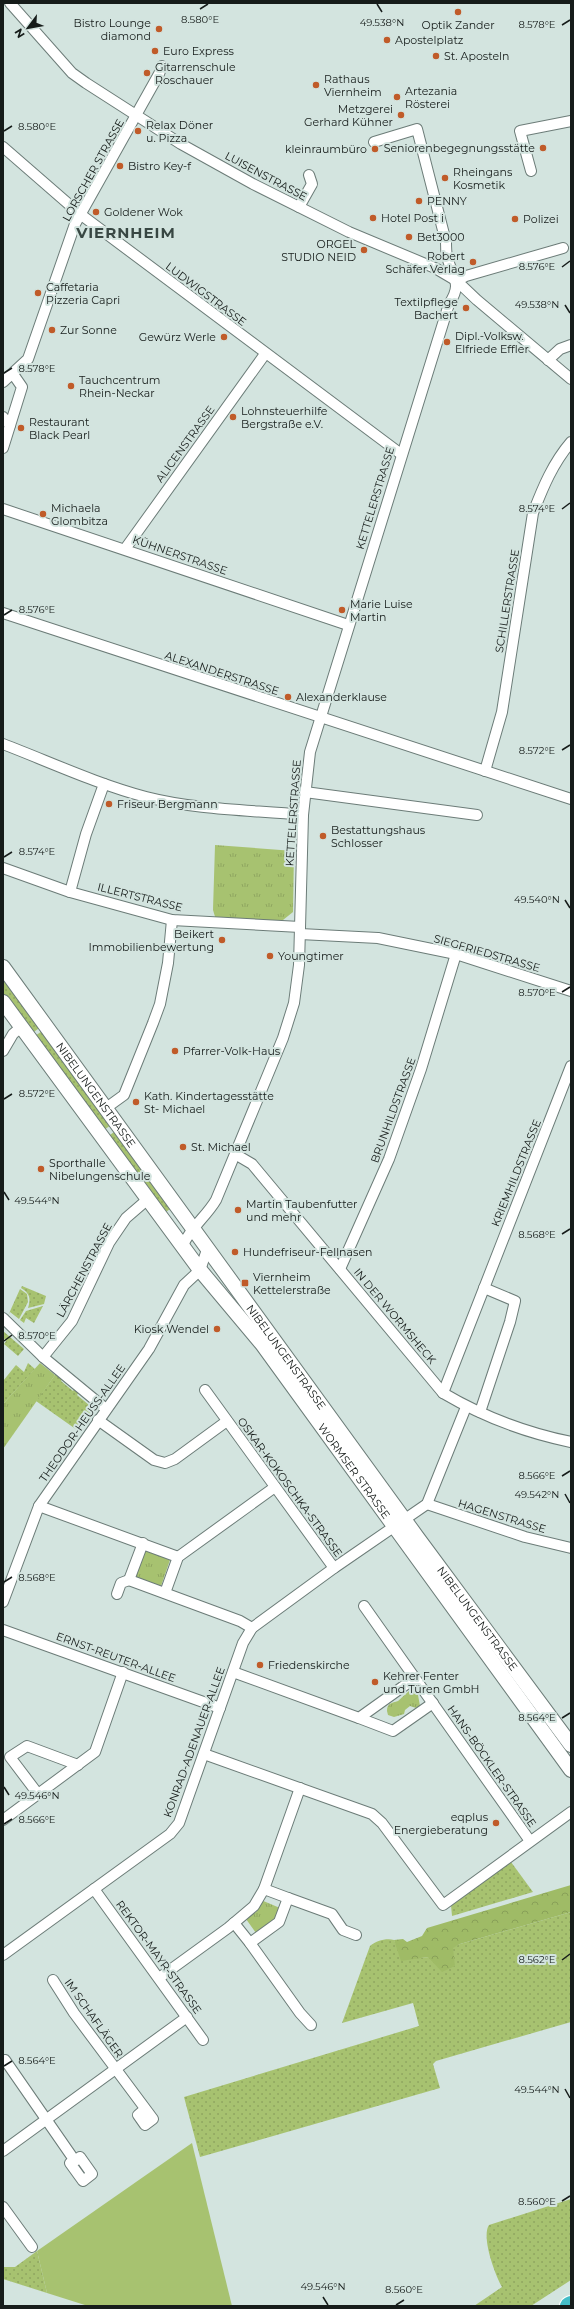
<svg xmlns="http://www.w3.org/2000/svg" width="574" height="2309" font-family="Montserrat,sans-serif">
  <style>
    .grass { fill: url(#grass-dots) }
    .forest { fill: url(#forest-crowns) }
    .park { fill: url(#park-tufts) }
    .garden { fill: #a7c270 }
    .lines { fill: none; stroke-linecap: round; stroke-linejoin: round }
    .street-casing { stroke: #6c7c78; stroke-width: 12 }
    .secondary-casing { stroke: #6c7c78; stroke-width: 16 }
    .highway-casing { stroke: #fff; stroke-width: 20 }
    .street { stroke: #fff; stroke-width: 10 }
    .secondary { stroke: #fff; stroke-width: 14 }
    .highway { stroke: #44bdc7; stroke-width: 18 }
    .ticks { fill: none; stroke: #161c1a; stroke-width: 1.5 }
    .poi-dot { fill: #c05b29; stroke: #d3e4df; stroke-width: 1.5 }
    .labels { text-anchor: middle; stroke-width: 4; stroke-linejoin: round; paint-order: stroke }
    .poi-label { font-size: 11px; fill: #161c1a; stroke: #d3e4df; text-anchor: start }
    .street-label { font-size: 11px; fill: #161c1a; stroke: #d3e4df }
    .district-label { font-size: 15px; font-weight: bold; letter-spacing: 1px; fill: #384743; stroke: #d3e4df }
    .ticks-label { font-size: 10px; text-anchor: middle; fill: #161c1a; stroke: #d3e4df; stroke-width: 4; stroke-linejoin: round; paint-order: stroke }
  </style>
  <defs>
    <pattern id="grass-dots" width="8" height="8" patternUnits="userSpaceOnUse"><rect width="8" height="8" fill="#a7c270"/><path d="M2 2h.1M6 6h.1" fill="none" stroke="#8fa660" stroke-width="1.8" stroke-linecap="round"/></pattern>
    <pattern id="forest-crowns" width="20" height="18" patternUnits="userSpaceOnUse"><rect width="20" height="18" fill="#9fbb66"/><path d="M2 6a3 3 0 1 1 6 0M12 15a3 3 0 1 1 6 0" fill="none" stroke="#88a058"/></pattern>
    <pattern id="park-tufts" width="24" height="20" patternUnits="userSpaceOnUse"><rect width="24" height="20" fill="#a7c270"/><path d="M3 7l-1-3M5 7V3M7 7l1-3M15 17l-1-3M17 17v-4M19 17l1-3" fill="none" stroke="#8fa660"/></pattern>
  </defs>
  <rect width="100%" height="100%" fill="#d3e4df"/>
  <!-- grass -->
  <g class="grass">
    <path d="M3,970L43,1025L30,1035L3,998Z"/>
    <path d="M45,1029L114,1123L101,1132L32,1038Z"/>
    <path d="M118,1129L174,1206L166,1212L147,1185L130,1171L106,1138Z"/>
    <path d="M22,1286L46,1296L44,1304L28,1308C31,1299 30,1293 21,1288Z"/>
    <path d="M20,1289L27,1294L28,1302L19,1319L10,1312L7,1318Z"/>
    <path d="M43,1306L34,1323L26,1318L24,1323L20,1320L26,1311Z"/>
    <path d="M3,1331L24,1349L18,1356L4,1344L6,1341L3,1337Z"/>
    <path d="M28,1363L35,1369L3,1404V1381L16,1365L24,1372Z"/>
    <path d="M58,1374L63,1378L61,1381L73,1391L75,1388L79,1392L77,1395L89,1405L91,1403L92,1411L77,1430L36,1401L55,1375Z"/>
    <path d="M511,1862L533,1892L452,1916L451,1905Z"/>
    <path d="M571,1912V2022L436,2061L433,2064L440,2088L200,2157L184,2097L419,2026L413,2003L342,2023L370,1946C376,1941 386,1938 394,1940L397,1946L418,1958L429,1957L460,1944Z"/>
    <path d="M571,2199V2280L531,2306H474L502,2287C495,2275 481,2237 489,2225Z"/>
    <path d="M37,2251L47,2293L3,2279V2267H15Z"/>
  </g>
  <!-- forest -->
  <path class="forest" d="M571,1885V1912L460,1944L453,1948L455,1966L442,1972L428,1957L401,1961L394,1940L403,1939L407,1942L422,1936L427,1928Z"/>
  <!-- park -->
  <g class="park">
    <path d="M215,845L294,851L293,912L283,920H216L213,910Z"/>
    <path d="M40,1363L55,1375L3,1449V1404Z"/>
    <path d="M144,1549L170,1560L161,1586L134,1577Z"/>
    <path d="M409,1691L418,1695L420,1706L416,1708L410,1706L405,1710L404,1714L394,1717L388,1715L387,1711C387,1703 392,1703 398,1701Z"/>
    <path d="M261,1900L280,1908L276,1919L256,1933L246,1919L257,1911Z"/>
  </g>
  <!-- garden -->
  <path class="garden" d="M192,2143L232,2306H88L47,2293L37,2251Z"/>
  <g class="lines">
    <!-- street casing -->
    <g class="street-casing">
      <g id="street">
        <path d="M10,3L72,73L86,83L181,144L253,184L349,232L435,268L457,281L477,300L571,379"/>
        <path d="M3,147L80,214L401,454"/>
        <path d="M531,171L520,131L571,121"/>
        <path d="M299,207L312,184L309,175"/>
        <path d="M457,281L466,276L563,248"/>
        <path d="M548,360L560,349L571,345"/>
        <path d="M3,382L28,359L75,224L159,74L162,66"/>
        <path d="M3,417L10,425"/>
        <path d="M3,448L22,387L13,374"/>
        <path d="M3,509L348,625"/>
        <path d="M125,549L265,354"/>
        <path d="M3,613L571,799"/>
        <path d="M3,744C50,762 97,784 146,797C197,810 251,810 303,815"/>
        <path d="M485,771L502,712L533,513C543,487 553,463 571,442"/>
        <path d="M305,792L477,815"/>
        <path d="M3,868L70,892L172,920L300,927"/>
        <path d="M70,892L86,834L104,784"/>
        <path d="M300,934L378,938L456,954L571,991"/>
        <path d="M3,1051L13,1034L21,1027"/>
        <path d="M106,1108L124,1095L153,1023L160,1004L168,963L172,920"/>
        <path d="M235,1154L252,1164L443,1393C482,1416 527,1433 571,1442"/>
        <path d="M183,1245C191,1227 206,1217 216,1200L283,1038L294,1003L299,965L303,815L310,752L449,304C462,284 454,280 448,260C446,255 446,248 446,242L417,129L374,142"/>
        <path d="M340,1269L389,1159L421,1069L456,954"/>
        <path d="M3,1318L43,1357L106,1409"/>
        <path d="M43,1357L72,1321L109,1243L126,1218L148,1199"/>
        <path d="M205,1390L334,1568"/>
        <path d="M443,1393L571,1066"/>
        <path d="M480,1412L510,1322L515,1301L484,1288"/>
        <path d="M98,1420L154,1460L165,1463L175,1459L227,1421"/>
        <path d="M427,1504L525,1537L571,1548"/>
        <path d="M39,1506L178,1557"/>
        <path d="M129,1580L240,1621L252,1628"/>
        <path d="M129,1580L143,1543"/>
        <path d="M165,1593L178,1557L275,1487"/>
        <path d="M117,1594L121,1583L129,1580"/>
        <path d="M3,1602L39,1506L149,1349L184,1285L200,1270L208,1247"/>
        <path d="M364,1606L530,1841"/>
        <path d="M3,1630L220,1708"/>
        <path d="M233,1672L359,1718L415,1678"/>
        <path d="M359,1718L393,1731L433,1703"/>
        <path d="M204,1754L372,1814L382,1823L443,1905L571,1812"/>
        <path d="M38,1794L10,1757L27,1746L78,1765"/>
        <path d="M3,1820L95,1752L123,1672"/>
        <path d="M94,1889L203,2040"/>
        <path d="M288,1898L332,1914L343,1930L356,1935"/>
        <path d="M234,1923L250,1943L279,1922L288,1898L264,1889"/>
        <path d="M250,1943L300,2013L311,2025"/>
        <path d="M3,1955L170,1834L179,1823L243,1643L252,1628L334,1568L427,1504L466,1407"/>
        <path d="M159,1978L228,1928L254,1906L264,1889L300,1788"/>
        <path d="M53,1980L74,2013L153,2119L145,2125L138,2115L145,2109"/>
        <path d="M5,2060L75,2161L80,2157L92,2174L83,2181L70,2163L75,2161"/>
        <path d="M3,2151L187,2017"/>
        <path d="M3,2207L32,2247"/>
      </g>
    </g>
    <!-- secondary casing -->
    <g class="secondary-casing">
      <g id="secondary">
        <path id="s1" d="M3,967L417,1537L571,1745"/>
        <path id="s2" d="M3,1002L200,1270L262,1344L571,1770"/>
      </g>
    </g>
    <!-- highway casing -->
    <g class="highway-casing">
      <path id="highway" d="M569,2306L571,2305"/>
    </g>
    <!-- street -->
    <use href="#street" class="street"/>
    <!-- secondary -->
    <use href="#secondary" class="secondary"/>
    <!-- highway -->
    <use href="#highway" class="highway"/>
  </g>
  <!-- ticks -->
  <path class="ticks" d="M377,4L382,12M200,9L208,4M562,25L570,20M4,131L12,126M562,267L570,261M565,305L570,313M4,373L12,368M562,509L570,503M4,615L12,610M562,750L570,745M4,857L12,852M565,900L570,908M562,992L570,987M4,1099L12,1094M4,1192L9,1200M562,1234L570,1229M4,1341L12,1335M562,1476L570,1471M565,1494L570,1503M4,1582L12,1577M562,1718L570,1713M4,1787L9,1795M4,1824L12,1819M562,1960L570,1954M4,2066L12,2061M565,2089L570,2098M562,2201L570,2196M323,2297L328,2305M396,2305L404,2300"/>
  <!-- markers -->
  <g class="poi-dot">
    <circle cx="458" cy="12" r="4"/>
    <circle cx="159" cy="29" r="4"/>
    <circle cx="387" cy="40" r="4"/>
    <circle cx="155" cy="51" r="4"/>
    <circle cx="436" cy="56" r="4"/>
    <circle cx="147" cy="73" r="4"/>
    <circle cx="316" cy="85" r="4"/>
    <circle cx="397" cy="97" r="4"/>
    <circle cx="401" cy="115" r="4"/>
    <circle cx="138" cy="131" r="4"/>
    <circle cx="543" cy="148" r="4"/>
    <circle cx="375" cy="149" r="4"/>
    <circle cx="120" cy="166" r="4"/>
    <circle cx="445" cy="178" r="4"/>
    <circle cx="419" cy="201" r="4"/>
    <circle cx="96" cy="212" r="4"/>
    <circle cx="373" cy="218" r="4"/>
    <circle cx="515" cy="219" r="4"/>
    <circle cx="409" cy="237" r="4"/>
    <circle cx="364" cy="250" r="4"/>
    <circle cx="473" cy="262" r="4"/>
    <circle cx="38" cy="293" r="4"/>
    <circle cx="466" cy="308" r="4"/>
    <circle cx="52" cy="330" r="4"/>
    <circle cx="224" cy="337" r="4"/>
    <circle cx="447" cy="342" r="4"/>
    <circle cx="71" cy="386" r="4"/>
    <circle cx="233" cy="417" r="4"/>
    <circle cx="21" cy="428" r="4"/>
    <circle cx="43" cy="514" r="4"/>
    <circle cx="342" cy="610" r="4"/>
    <circle cx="288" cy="697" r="4"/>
    <circle cx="109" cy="804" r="4"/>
    <circle cx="323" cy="836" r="4"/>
    <circle cx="222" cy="940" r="4"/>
    <circle cx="270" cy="956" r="4"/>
    <circle cx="175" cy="1051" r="4"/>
    <circle cx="136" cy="1102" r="4"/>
    <circle cx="183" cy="1147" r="4"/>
    <circle cx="41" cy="1169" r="4"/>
    <circle cx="238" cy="1210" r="4"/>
    <circle cx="235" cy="1252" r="4"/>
    <rect x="241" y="1279" width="8" height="8" rx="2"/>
    <circle cx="217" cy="1329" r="4"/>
    <circle cx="260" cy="1665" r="4"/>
    <circle cx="375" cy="1682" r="4"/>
    <circle cx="496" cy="1823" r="4"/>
  </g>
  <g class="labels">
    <!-- poi labels -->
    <g class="poi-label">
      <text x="151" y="27" text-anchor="end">Bistro Lounge<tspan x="151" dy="13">diamond</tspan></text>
      <text x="458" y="29" text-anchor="middle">Optik Zander</text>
      <text x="395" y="44">Apostelplatz</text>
      <text x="163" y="55">Euro Express</text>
      <text x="444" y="60">St. Aposteln</text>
      <text x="155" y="71">Gitarrenschule<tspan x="155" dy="13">Roschauer</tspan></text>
      <text x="324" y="83">Rathaus<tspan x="324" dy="13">Viernheim</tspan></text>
      <text x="405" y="95">Artezania<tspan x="405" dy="13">Rösterei</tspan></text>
      <text x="393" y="113" text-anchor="end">Metzgerei<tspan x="393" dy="13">Gerhard Kühner</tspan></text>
      <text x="146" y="129">Relax Döner<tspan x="146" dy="13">u. Pizza</tspan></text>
      <text x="535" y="152" text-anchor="end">Seniorenbegegnungsstätte</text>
      <text x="367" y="153" text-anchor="end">kleinraumbüro</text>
      <text x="128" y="170">Bistro Key-f</text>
      <text x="453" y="176">Rheingans<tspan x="453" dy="13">Kosmetik</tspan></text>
      <text x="427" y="205">PENNY</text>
      <text x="104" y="216">Goldener Wok</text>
      <text x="381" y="222">Hotel Post i</text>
      <text x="523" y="223">Polizei</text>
      <text x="417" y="241">Bet3000</text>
      <text x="356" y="248" text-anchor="end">ORGEL<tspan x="356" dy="13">STUDIO NEID</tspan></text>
      <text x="465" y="260" text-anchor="end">Robert<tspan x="465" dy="13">Schäfer Verlag</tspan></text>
      <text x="46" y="291">Caffetaria<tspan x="46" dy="13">Pizzeria Capri</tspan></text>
      <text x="458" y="306" text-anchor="end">Textilpflege<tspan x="458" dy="13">Bachert</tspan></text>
      <text x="60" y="334">Zur Sonne</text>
      <text x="455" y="340">Dipl.-Volksw.<tspan x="455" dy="13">Elfriede Effler</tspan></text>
      <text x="216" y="341" text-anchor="end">Gewürz Werle</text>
      <text x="79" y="384">Tauchcentrum<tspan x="79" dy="13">Rhein-Neckar</tspan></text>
      <text x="241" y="415">Lohnsteuerhilfe<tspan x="241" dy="13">Bergstraße e.V.</tspan></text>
      <text x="29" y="426">Restaurant<tspan x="29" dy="13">Black Pearl</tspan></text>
      <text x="51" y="512">Michaela<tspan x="51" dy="13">Glombitza</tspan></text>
      <text x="350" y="608">Marie Luise<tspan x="350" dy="13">Martin</tspan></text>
      <text x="296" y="701">Alexanderklause</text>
      <text x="117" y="808">Friseur Bergmann</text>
      <text x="331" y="834">Bestattungshaus<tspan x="331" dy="13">Schlosser</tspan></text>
      <text x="214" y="938" text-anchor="end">Beikert<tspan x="214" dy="13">Immobilienbewertung</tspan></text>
      <text x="278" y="960">Youngtimer</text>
      <text x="183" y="1055">Pfarrer-Volk-Haus</text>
      <text x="144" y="1100">Kath. Kindertagesstätte<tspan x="144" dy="13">St- Michael</tspan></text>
      <text x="191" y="1151">St. Michael</text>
      <text x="49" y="1167">Sporthalle<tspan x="49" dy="13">Nibelungenschule</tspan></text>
      <text x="246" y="1208">Martin Taubenfutter<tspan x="246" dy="13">und mehr</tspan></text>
      <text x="243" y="1256">Hundefriseur-Fellnasen</text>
      <text x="253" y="1281">Viernheim<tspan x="253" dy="13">Kettelerstraße</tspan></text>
      <text x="209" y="1333" text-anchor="end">Kiosk Wendel</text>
      <text x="268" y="1669">Friedenskirche</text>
      <text x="383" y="1680">Kehrer Fenter<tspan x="383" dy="13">und Türen GmbH</tspan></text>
      <text x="488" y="1821" text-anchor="end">eqplus<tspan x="488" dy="13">Energieberatung</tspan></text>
    </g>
    <!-- street labels -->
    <g class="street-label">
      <text transform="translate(93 170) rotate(-61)" y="4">LORSCHER STRASSE</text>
      <text transform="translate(266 176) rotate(28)" y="4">LUISENSTRASSE</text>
      <text transform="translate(206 294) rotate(37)" y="4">LUDWIGSTRASSE</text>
      <text transform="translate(185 444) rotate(-54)" y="4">ALICENSTRASSE</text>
      <text transform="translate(375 498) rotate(-73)" y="4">KETTELERSTRASSE</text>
      <text transform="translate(180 555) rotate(19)" y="4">KÜHNERSTRASSE</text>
      <text transform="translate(507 601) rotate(-81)" y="4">SCHILLERSTRASSE</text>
      <text transform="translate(222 673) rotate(18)" y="4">ALEXANDERSTRASSE</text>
      <text transform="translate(293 813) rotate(-86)" y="4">KETTELERSTRASSE</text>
      <text transform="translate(140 897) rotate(14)" y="4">ILLERTSTRASSE</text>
      <text transform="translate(487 953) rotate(16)" y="4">SIEGFRIEDSTRASSE</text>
      <text dy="4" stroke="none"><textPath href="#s1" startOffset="158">NIBELUNGENSTRASSE</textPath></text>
      <text transform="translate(393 1110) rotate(-70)" y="4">BRUNHILDSTRASSE</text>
      <text transform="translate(516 1173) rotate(-68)" y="4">KRIEMHILDSTRASSE</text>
      <text transform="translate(84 1270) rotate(-62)" y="4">LÄRCHENSTRASSE</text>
      <text transform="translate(395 1316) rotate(50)" y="4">IN DER WORMSHECK</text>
      <text dy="4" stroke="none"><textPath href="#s1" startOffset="482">NIBELUNGENSTRASSE</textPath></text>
      <text transform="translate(82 1423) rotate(-55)" y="4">THEODOR-HEUSS-ALLEE</text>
      <text dy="4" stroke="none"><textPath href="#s2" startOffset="586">WORMSER STRASSE</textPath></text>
      <text transform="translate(290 1487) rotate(54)" y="4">OSKAR-KOKOSCHKA-STRASSE</text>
      <text transform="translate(502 1516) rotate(17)" y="4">HAGENSTRASSE</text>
      <text dy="4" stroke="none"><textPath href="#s1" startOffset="806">NIBELUNGENSTRASSE</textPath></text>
      <text transform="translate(116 1657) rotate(20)" y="4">ERNST-REUTER-ALLEE</text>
      <text transform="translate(194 1742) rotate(-70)" y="4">KONRAD-ADENAUER-ALLEE</text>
      <text transform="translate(492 1766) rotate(55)" y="4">HANS-BÖCKLER-STRASSE</text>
      <text transform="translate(159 1957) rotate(54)" y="4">REKTOR-MAYR-STRASSE</text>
      <text transform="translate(94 2018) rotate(55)" y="4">IM SCHAFLÄGER</text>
    </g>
    <!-- district labels -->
    <g class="district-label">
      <text x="126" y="238">VIERNHEIM</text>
    </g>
  </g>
  <g class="ticks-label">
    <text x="200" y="23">8.580°E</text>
    <text x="382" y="26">49.538°N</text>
    <text x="537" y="28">8.578°E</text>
    <text x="37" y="130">8.580°E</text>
    <text x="537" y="270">8.576°E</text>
    <text x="537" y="308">49.538°N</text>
    <text x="37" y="372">8.578°E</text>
    <text x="537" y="512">8.574°E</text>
    <text x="37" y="613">8.576°E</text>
    <text x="537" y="754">8.572°E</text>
    <text x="37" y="855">8.574°E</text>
    <text x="537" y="903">49.540°N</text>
    <text x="537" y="996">8.570°E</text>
    <text x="37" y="1097">8.572°E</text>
    <text x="37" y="1204">49.544°N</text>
    <text x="537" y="1238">8.568°E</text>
    <text x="37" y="1339">8.570°E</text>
    <text x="537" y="1479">8.566°E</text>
    <text x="537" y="1498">49.542°N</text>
    <text x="37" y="1581">8.568°E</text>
    <text x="537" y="1721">8.564°E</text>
    <text x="37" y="1799">49.546°N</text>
    <text x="37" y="1823">8.566°E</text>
    <text x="537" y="1963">8.562°E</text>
    <text x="37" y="2064">8.564°E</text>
    <text x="537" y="2093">49.544°N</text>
    <text x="537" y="2205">8.560°E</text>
    <text x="323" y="2290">49.546°N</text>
    <text x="404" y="2293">8.560°E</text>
  </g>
  <!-- border -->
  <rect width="574" height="2309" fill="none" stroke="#161c1a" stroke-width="8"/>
  <!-- north arrow -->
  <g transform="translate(28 28) rotate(238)" stroke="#d3e4df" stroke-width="3" paint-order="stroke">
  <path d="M0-3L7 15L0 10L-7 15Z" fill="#161c1a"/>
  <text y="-6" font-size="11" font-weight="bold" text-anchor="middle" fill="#161c1a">N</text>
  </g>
</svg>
